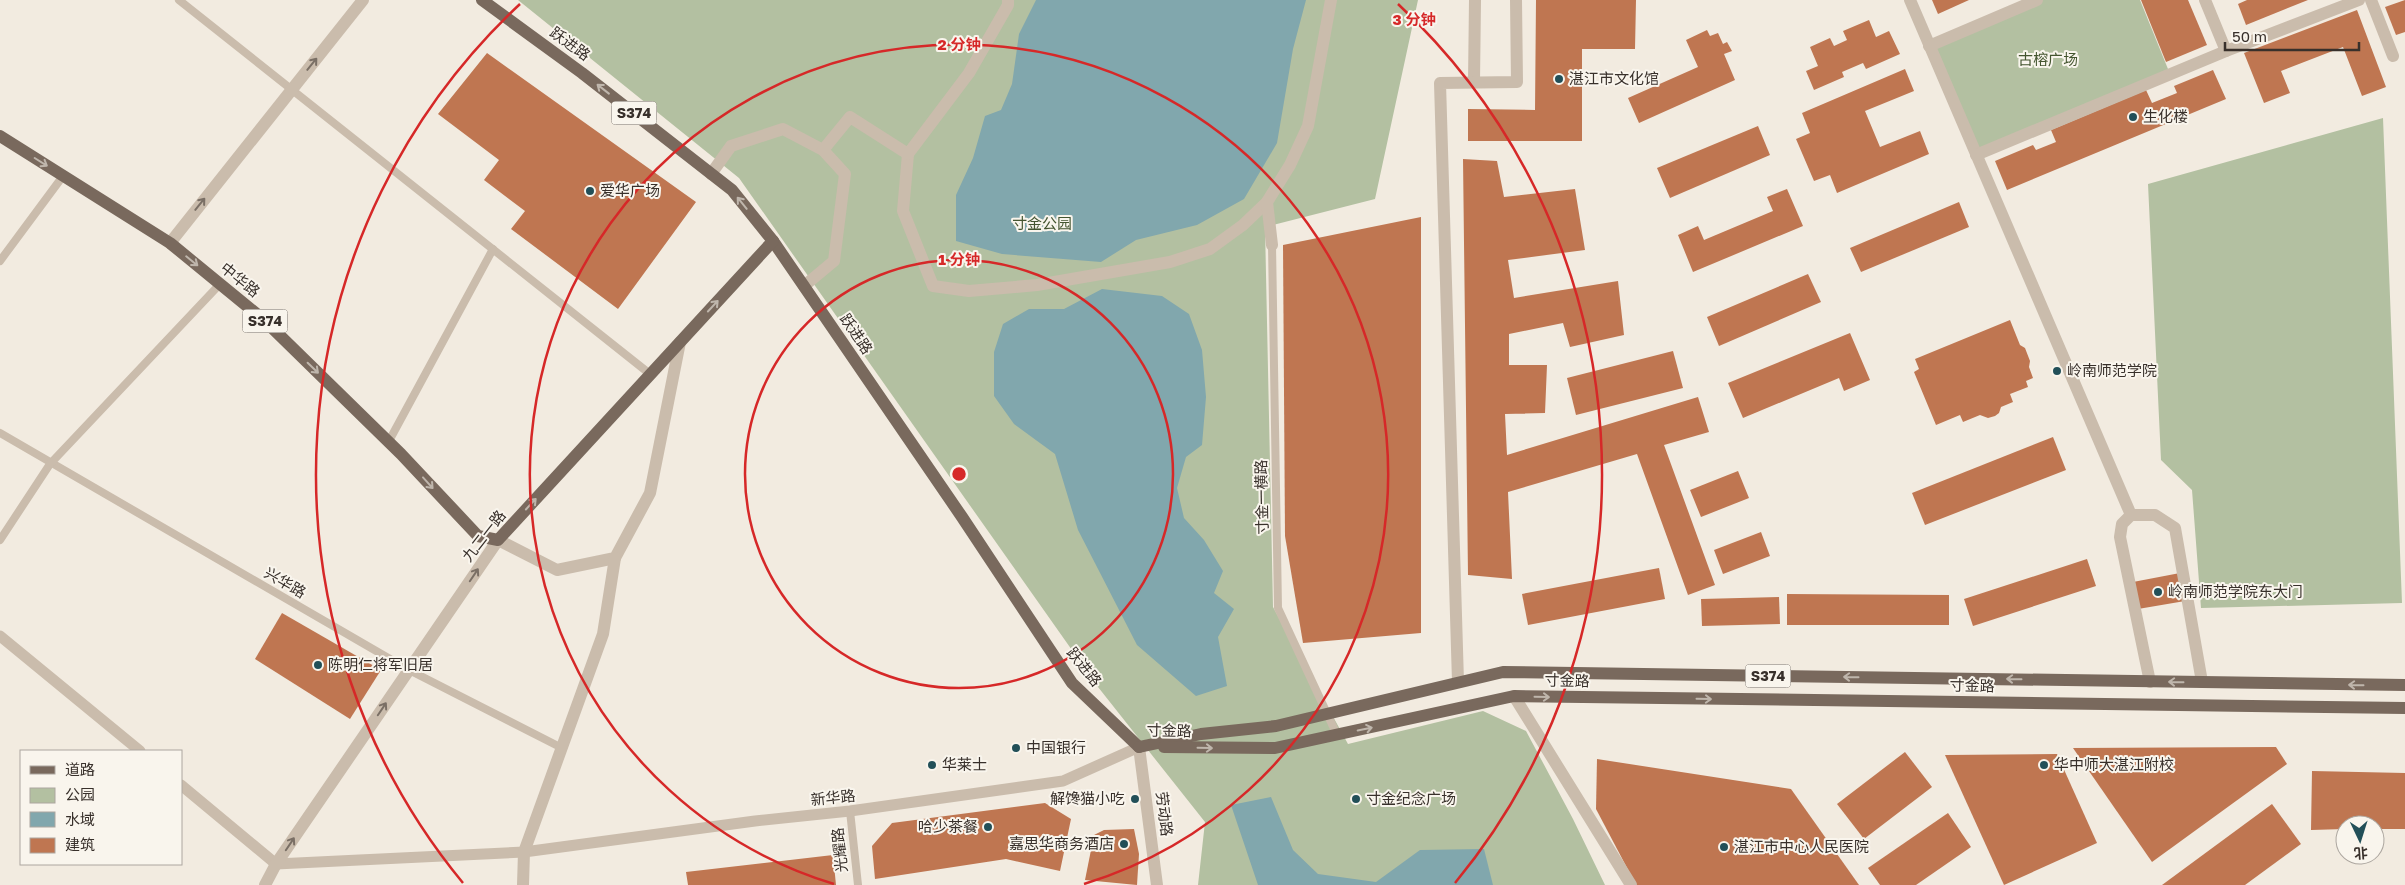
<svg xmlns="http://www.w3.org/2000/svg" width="2405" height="885" font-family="'Golos Text','Noto Sans SC',sans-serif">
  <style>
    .green { fill: #b3c0a1 }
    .water { fill: #81a7ad }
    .building { fill: #bf7651 }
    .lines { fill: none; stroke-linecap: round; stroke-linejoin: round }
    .service { stroke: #cabcac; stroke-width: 8 }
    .pedestrian { stroke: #cabcac; stroke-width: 11 }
    .minor { stroke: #cabcac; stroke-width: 12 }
    .tertiary { stroke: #cabcac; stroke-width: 12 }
    .primary { stroke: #79695d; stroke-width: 12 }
    .oneway { stroke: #7a6f65 }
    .oneway2 { stroke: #bfb6ac }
    .ring { fill: none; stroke: #d62828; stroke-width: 2.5 }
    .poi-dot { fill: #224f58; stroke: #f9f5ed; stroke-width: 2 }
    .labels { text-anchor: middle; stroke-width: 4; stroke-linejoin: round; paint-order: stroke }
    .shield { fill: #f9f5ed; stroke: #726b65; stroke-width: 1 }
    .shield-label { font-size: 14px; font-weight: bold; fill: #38302b }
    .street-label { font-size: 15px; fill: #38302b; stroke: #f9f5ed }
    .park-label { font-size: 15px; fill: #445530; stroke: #f9f5ed }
    .poi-label { font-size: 15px; fill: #38302b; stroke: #f9f5ed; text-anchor: start }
    .centre { fill: #d62828; stroke: #f9f5ed; stroke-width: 2.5 }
    .ring-label { font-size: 15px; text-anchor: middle; font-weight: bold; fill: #d62828; stroke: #f9f5ed; stroke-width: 4; stroke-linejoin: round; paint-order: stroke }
  </style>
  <rect width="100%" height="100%" fill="#f2ebe0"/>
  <!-- green -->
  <g class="green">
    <path d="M518,0H1418L1375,199L1265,227L1273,607L1348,744L1483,711L1526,731L1573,819L1605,885H1198L1205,822L1098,687L739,178Z"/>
    <path d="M2037,0H2140L2170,74L1976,155L1929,46Z"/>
    <path d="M2383,118L2402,603L2201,608L2192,490L2161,460L2148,184Z"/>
  </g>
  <!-- water -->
  <g class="water">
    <path d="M1036,0H1306L1293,49L1277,143L1244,199L1197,225L1136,240L1101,262L1002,254L956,241V195L973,158L985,116L1001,110L1012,84L1019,34Z"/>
    <path d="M1102,289L1162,296L1189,314L1202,350L1206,397L1202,445L1186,457L1177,488L1184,518L1204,540L1223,571L1214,593L1234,609L1218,637L1227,686L1196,696L1137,645L1078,530L1055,454L1014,424L994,396V352L1003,324L1029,309H1064Z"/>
    <path d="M1271,797L1293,850L1318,874L1376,882L1420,850L1484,849L1493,885H1258L1231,805Z"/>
  </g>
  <!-- building -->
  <g class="building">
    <path d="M1536,0H1636L1635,49H1582V141H1468V109L1535,110Z"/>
    <path d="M1932,0H1969L1938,14Z"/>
    <path d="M2141,0H2188L2207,45L2166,62Z"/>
    <path d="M2247,0H2308L2246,25L2238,4Z"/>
    <path d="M2405,0V32L2396,35L2385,7Z"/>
    <path d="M2357,10L2386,87L2362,96L2343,47L2281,71L2290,93L2264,103L2244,53Z"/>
    <path d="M1869,20L1876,37L1889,31L1900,54L1866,69L1863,63L1842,72L1844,77L1814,90L1806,71L1818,66L1810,47L1830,38L1834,46L1847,40L1843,31Z"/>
    <path d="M1707,30L1710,36L1718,33L1723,44L1727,42L1732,51L1724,54L1735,80L1639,123L1628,98L1698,67L1686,40Z"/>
    <path d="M487,53L696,202L618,309L511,229L525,211L484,180L499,160L438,114Z"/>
    <path d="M1905,69L1914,91L1865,111L1880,147L1920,131L1929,154L1837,193L1830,175L1814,181L1796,139L1810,133L1802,113Z"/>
    <path d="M2213,70L2226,99L2007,190L1995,161L2033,145L2036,150L2056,142L2051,130L2146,90L2152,103L2177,93L2174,86Z"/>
    <path d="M1758,126L1770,155L1670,198L1657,168Z"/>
    <path d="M1463,159L1497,161L1504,197L1575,189L1585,250L1508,260L1514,298L1618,281L1624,335L1570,347L1563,323L1509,334V365H1547L1545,413L1505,414L1507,455L1698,397L1709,432L1664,445L1715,585L1688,595L1637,454L1508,492L1512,579L1468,575Z"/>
    <path d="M1787,189L1803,226L1693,272L1678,235L1698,226L1704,240L1773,211L1767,197Z"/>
    <path d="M1959,202L1969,227L1861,272L1850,248Z"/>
    <path d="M1421,217V633L1303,643L1285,536L1283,245Z"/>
    <path d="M1808,274L1821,302L1719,346L1707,317Z"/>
    <path d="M2010,320L2020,345L2025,348L2030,361L2029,367L2033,378L2026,381L2028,387L2010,394L2013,402L2001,407L1999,413L1995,416L1988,418L1980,415L1963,422L1960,415L1936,425L1914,372L1919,369L1915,359Z"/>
    <path d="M1850,333L1870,380L1844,391L1839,378L1743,418L1728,383Z"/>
    <path d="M1673,351L1683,388L1576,415L1567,378Z"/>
    <path d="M2053,437L2066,470L1925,525L1912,493Z"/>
    <path d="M1738,471L1749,498L1701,517L1690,490Z"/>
    <path d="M1761,532L1770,556L1723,574L1714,550Z"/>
    <path d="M2087,559L2096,586L1973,626L1964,599Z"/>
    <path d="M1659,568L1665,599L1528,625L1522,594Z"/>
    <path d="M2180,573L2185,601L2138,609L2133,582Z"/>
    <path d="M1787,594L1949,595V625H1787Z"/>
    <path d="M1779,597L1780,624L1702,626L1701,599Z"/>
    <path d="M282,613L381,670L350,719L255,659Z"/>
    <path d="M2276,747L2287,764L2152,862L2073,748Z"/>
    <path d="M1905,752L1932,787L1864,839L1837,804Z"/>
    <path d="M2057,754L2097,843L2004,885L1945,755Z"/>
    <path d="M1597,759L1791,789L1859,885H1636L1596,809Z"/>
    <path d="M2312,771L2405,773V829H2375V825H2345V829L2311,830Z"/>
    <path d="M1045,803L1071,819L1060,871L1006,859L875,879L872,846L892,823Z"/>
    <path d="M2272,804L2301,844L2245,885H2162Z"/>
    <path d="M1948,813L1971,847L1916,885H1880L1868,868Z"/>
    <path d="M1134,829L1139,854L1137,885L1085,880L1094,835L1104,830Z"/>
    <path d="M833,855L836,885H688L686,872Z"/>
  </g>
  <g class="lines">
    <!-- service -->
    <g class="service">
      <path d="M179,0L650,374"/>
      <path d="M1272,245L1278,608L1337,735"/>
      <path d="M0,261L63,176"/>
      <path d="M0,433L409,670L562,748"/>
      <path d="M389,441L493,249"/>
      <path d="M0,540L50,464L220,284"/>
      <path d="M850,811L858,885"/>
    </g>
    <!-- pedestrian -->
    <g class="pedestrian">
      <path d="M0,636L140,751"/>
      <path d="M181,785L276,864L524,852L755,821L850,811L1063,781L1139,747"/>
    </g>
    <!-- minor -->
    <g class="minor">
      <path d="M1910,0L2131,515"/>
      <path d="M2205,0L2226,51"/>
      <path d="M2371,0L2393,56"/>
      <path d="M1929,46L2037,0"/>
      <path d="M1474,82L1475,0"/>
      <path d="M908,154L903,211L933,286L969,291L1037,285L1170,262L1210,249L1243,225L1267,202"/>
      <path d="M1976,155L2226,51L2359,0"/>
      <path d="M711,174L731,146L783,129L823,150"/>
      <path d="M170,243L363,0"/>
      <path d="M1272,245L1267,202L1290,165L1308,126L1331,0"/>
      <path d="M804,286L834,261L845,174L823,150L850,117L908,154L969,73L1008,5V0"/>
      <path d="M498,540L557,570L615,558L650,493L680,342"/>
      <path d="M1458,682L1440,83L1517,82L1516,0"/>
      <path d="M2150,682L2120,537L2122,524L2131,515H2155L2175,528L2202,682"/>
      <path d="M1514,696L1631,885"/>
      <path d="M523,885L524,852L603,634L615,558"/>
    </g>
    <!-- tertiary -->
    <g class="tertiary">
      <path d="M1139,747L1157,885"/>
      <path d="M265,885L276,864L498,540"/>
    </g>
    <!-- primary -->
    <g class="primary">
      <path d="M482,0L582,73L732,190L773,241L962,517L1072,683L1139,747"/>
      <path d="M0,136L170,243L264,320L401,454L478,536L498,540L773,241"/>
      <path d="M1139,747L1201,734L1276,726L1503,672L2405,685"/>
      <path d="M1164,747L1275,748L1514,696L2405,708"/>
    </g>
  </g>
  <!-- one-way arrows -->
  <defs><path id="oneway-shaft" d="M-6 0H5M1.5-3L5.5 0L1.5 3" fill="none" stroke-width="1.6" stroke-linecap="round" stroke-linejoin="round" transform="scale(1.25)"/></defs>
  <g class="oneway">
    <use href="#oneway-shaft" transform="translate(312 64) rotate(-51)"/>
    <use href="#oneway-shaft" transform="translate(200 204) rotate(-51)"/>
    <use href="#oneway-shaft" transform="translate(474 575) rotate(-56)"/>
    <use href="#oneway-shaft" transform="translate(382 709) rotate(-56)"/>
    <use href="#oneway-shaft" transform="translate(290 844) rotate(-56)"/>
  </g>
  <g class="oneway2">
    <use href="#oneway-shaft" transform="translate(603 89) rotate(-142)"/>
    <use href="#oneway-shaft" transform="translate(41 162) rotate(32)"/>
    <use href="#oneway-shaft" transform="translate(742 203) rotate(-129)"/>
    <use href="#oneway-shaft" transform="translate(192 261) rotate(39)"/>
    <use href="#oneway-shaft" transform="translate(713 306) rotate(-47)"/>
    <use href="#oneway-shaft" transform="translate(313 368) rotate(44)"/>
    <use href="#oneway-shaft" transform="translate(428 483) rotate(48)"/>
    <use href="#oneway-shaft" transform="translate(531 504) rotate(-47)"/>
    <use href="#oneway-shaft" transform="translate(1851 677) rotate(-179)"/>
    <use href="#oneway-shaft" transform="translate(2014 679) rotate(-179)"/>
    <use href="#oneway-shaft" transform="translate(2176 682) rotate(-179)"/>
    <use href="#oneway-shaft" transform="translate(2356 685) rotate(-179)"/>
    <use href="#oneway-shaft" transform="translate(1542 697) rotate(1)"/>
    <use href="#oneway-shaft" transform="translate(1704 699) rotate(1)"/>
    <use href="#oneway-shaft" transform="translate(1365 729) rotate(-12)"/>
    <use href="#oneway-shaft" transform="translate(1205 748) rotate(1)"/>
  </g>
  <!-- distance rings -->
  <g class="ring">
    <circle cx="959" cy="474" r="214"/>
    <path d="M834 884A429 429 0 1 1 1084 884"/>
    <path d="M463 883A643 643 0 0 1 520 4M1398 4A643 643 0 0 1 1455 883"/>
  </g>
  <!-- markers -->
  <g class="poi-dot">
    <circle cx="1559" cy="79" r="5"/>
    <circle cx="2133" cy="117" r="5"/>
    <circle cx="590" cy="191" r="5"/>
    <circle cx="2057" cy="371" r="5"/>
    <circle cx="2158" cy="592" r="5"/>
    <circle cx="318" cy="665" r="5"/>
    <circle cx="1016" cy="748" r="5"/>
    <circle cx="932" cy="765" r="5"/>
    <circle cx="2044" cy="765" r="5"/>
    <circle cx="1135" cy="799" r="5"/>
    <circle cx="1356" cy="799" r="5"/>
    <circle cx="988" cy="827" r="5"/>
    <circle cx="1124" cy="844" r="5"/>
    <circle cx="1724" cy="847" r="5"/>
  </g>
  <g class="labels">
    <!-- shield labels -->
    <g class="shield">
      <rect x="611.5" y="101.5" width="45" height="23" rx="4"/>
      <rect x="242.5" y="309.5" width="45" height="23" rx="4"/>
      <rect x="1745.5" y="664.5" width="45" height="23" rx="4"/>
    </g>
    <g class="shield-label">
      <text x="634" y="118">S374</text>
      <text x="265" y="326">S374</text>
      <text x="1768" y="681">S374</text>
    </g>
    <!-- street labels -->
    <g class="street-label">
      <text transform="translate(570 44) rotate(36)" y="5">跃进路</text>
      <text transform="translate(240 280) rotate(39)" y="5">中华路</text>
      <text transform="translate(856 334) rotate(56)" y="5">跃进路</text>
      <text transform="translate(1262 497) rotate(-91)" y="5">寸金一横路</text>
      <text transform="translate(484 536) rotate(-52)" y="5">九二一路</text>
      <text transform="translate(285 583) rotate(30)" y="5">兴华路</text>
      <text transform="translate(1084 667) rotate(51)" y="5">跃进路</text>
      <text transform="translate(1567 681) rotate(1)" y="5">寸金路</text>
      <text transform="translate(1972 686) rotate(1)" y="5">寸金路</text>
      <text transform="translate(1169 731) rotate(1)" y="5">寸金路</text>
      <text transform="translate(833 798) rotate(-6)" y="5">新华路</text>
      <text transform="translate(1164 814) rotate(83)" y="5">劳动路</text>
      <text transform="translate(840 850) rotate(-96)" y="5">光耀路</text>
    </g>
    <!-- park labels -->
    <g class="park-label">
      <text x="2048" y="65">古榕广场</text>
      <text x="1042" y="229">寸金公园</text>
    </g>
    <!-- poi labels -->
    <g class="poi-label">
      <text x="1569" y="84">湛江市文化馆</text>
      <text x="2143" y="122">生化楼</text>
      <text x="600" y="196">爱华广场</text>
      <text x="2067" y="376">岭南师范学院</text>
      <text x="2168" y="597">岭南师范学院东大门</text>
      <text x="328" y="670">陈明仁将军旧居</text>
      <text x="1026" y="753">中国银行</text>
      <text x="942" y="770">华莱士</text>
      <text x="2054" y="770">华中师大湛江附校</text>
      <text x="1125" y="804" text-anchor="end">解馋猫小吃</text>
      <text x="1366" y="804">寸金纪念广场</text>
      <text x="978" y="832" text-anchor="end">哈少茶餐</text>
      <text x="1114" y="849" text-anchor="end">嘉思华商务酒店</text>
      <text x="1734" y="852">湛江市中心人民医院</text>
    </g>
  </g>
  <circle cx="959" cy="474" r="8" class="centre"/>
  <g class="ring-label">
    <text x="1414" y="25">3 分钟</text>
    <text x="959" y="50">2 分钟</text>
    <text x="959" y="265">1 分钟</text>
  </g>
  <!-- legend -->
  <rect x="20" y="750" width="162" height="115" fill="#f9f5ed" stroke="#aca69f"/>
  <rect x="30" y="766" width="25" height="8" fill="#79695d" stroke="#aca69f"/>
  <text x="65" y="775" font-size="15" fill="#38302b">道路</text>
  <rect x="30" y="788" width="25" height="15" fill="#b3c0a1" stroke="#aca69f"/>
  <text x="65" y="800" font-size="15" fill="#38302b">公园</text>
  <rect x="30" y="812" width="25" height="15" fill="#81a7ad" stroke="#aca69f"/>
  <text x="65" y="825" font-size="15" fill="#38302b">水域</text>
  <rect x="30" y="838" width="25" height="15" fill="#bf7651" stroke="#aca69f"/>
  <text x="65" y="850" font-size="15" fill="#38302b">建筑</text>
  <!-- north arrow -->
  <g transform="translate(2360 840) rotate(176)"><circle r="24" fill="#f9f5ed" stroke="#aca69f"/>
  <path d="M0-4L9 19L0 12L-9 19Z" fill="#224f58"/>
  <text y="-8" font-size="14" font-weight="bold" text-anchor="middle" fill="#38302b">北</text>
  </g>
  <!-- scale -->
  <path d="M2225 42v8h134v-8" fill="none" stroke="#38302b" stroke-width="2.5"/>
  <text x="2232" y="42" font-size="15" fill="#38302b" stroke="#f9f5ed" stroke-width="4" paint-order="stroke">50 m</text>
</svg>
